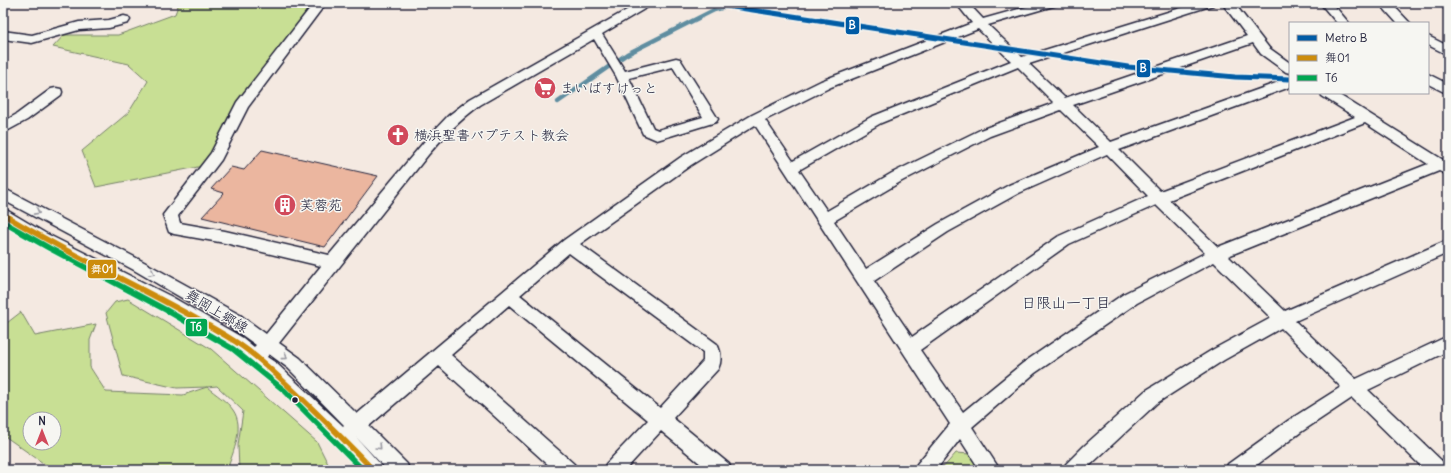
<svg xmlns="http://www.w3.org/2000/svg" width="1451" height="473" font-family="Delius,'Klee One',sans-serif">
  <style>
    .green { fill: #c8df94; stroke: #758068; fill-rule: evenodd }
    .lines { fill: none; stroke-linecap: round; stroke-linejoin: round }
    .stream { stroke: #5e8da0; stroke-width: 4.5 }
    .building { fill: #ebb69f; stroke: #22223b }
    .minor-casing { stroke: #22223b; stroke-width: 3 }
    .minor { fill: #f6f6f2; fill-rule: evenodd }
    .bus-1-casing { stroke: #f6f6f2; stroke-width: 8 }
    .bus-2-casing { stroke: #f6f6f2; stroke-width: 8 }
    .bus-1 { stroke: #cc8c0c; stroke-width: 5.5 }
    .bus-2 { stroke: #00a651; stroke-width: 5.5 }
    .metro-1-casing { stroke: #f6f6f2; stroke-width: 8 }
    .metro-1 { stroke: #005ba5; stroke-width: 5 }
    .oneway { stroke: #9797a0 }
    .bus-dot { fill: #22223b; stroke: #f6f6f2; stroke-width: 1.5 }
    .labels { text-anchor: middle; stroke-width: 3; stroke-linejoin: round; paint-order: stroke }
    .poi-label { font-size: 14px; fill: #22223b; stroke: #f6f6f2; text-anchor: start }
    .street-label { font-size: 14px; fill: #22223b; stroke: #f6f6f2 }
    .neighbourhood-label { font-size: 15px; fill: #22223b; stroke: #f6f6f2 }
    .line-badge { stroke: #f6f6f2; stroke-width: 1.5 }
    .badge-label { font-size: 11px; text-anchor: middle; font-weight: bold; fill: #fff }
  </style>
  <rect width="100%" height="100%" fill="#f4e9e1"/>
  <filter id="ink" filterUnits="userSpaceOnUse"><feTurbulence type="fractalNoise" baseFrequency=".025" numOctaves="2"/><feDisplacementMap in="SourceGraphic" scale="8" xChannelSelector="R" yChannelSelector="G"/><feConvolveMatrix kernelMatrix="1 2 1 2 8 2 1 2 1" color-interpolation-filters="sRGB"/></filter>
  <g filter="url(#ink)">
    <!-- green -->
    <g class="green">
      <path d="M179,3H335L326,4L265,66L203,166L96,187L82,151L129,112L148,81L129,64L53,47L64,35H118L175,14Z"/>
      <path d="M128,299L211,349L317,442L331,470H239L238,445L243,411L217,386L207,387C215,394 227,401 233,410C245,427 233,452 227,470H53L3,435V326L21,312L35,336L96,324L90,340V367L106,392L183,395L207,387L177,388L123,376L106,313L115,302ZM30,419H54V443H30Z"/>
      <path d="M956,453L970,454L980,470H941Z"/>
    </g>
    <g class="lines">
      <!-- stream -->
      <path class="stream" d="M558,102L627,54L714,10L739,3"/>
    </g>
    <!-- building -->
    <path class="building" d="M262,150L378,176L325,247L202,217L224,193L211,189L231,167L244,170Z"/>
    <g class="lines">
      <!-- minor casing -->
      <g class="minor-casing">
        <g id="minor">
          <path d="M314,3H326L248,107L221,160L178,216L180,223L225,231L329,255L428,137L448,116L470,99L639,3H653L651,5L602,34L625,71L676,58L680,59L718,119L716,122L657,140L643,134L616,76L594,39L480,105C460,120 444,136 428,155L279,343L300,358L357,414L564,240L681,157L752,115L821,81L972,23L956,3H968L983,19L1040,3H1059L1057,5L988,25L1022,57L1197,3H1215L1213,5L1029,64L1065,98L1247,36L1222,3H1234L1269,48L1290,63V73L1286,72L1261,54L1253,43L1250,44L1073,105L1111,142L1290,78V87L1119,150L1160,191L1355,117L1322,96L1321,93H1336L1448,163V175L1439,171L1228,256L1285,311L1448,240V253L1295,321L1356,379L1448,336V351L1368,390L1445,464L1447,470H1425L1352,398L1301,432L1250,470H1226L1228,464L1289,420L1341,387L1281,328L1224,360L1157,403L1085,470H1064L1066,464L1084,446L1145,391L1212,350L1271,318L1214,262L1137,303L1035,373L972,427L1000,470H980L960,439L936,470H915L917,464L950,424L755,125L691,165L580,244L717,344C721,352 722,361 718,369L673,418L729,464L731,470H708L661,431L625,470H604L606,464L648,420L509,305L451,355L574,464L576,470H554L439,366L369,426L407,464L409,470H387L356,437L380,464L382,470H361L339,446L264,373L231,348L160,307L35,241L3,221V208L45,233L172,297L243,338L254,347L256,345L228,325L134,270L3,200V188L144,262L240,315L266,334L321,266L225,243L174,234L169,232L163,215L211,153L237,102ZM978,29L1011,61L871,117L793,161L765,120L831,87ZM673,67L703,117L658,130L653,128L629,78ZM1018,67L1054,103L980,130L892,173L827,211L799,170L881,123ZM1061,110L1099,147L1009,185L938,224L866,269L834,221L902,181L990,136ZM1365,123L1428,164L1218,247L1169,200ZM1107,154L1148,196L1059,236L912,337L874,281L948,232L1019,193ZM1156,205L1205,253L1125,293L1023,363L963,412L920,350L1069,244ZM569,253L703,352V361L660,408L520,295ZM269,354L288,368L344,425L343,426L276,363L267,357Z"/>
          <path d="M1320,3H1332L1349,23H1337Z"/>
          <path d="M1379,3H1391L1410,23H1397Z"/>
          <path d="M1439,3H1448V10L1444,8Z"/>
          <path d="M124,16L128,17L130,20L128,23L109,28L79,30L32,43L3,39V31L32,35L79,22L109,20Z"/>
          <path d="M1428,36L1448,46V55L1428,45Z"/>
          <path d="M1428,74L1448,84V94L1428,84Z"/>
          <path d="M56,88L61,89L62,92L61,95L27,120L3,133V122L17,114L51,89Z"/>
        </g>
      </g>
      <!-- minor -->
      <use href="#minor" class="minor"/>
      <!-- bus-1 casing -->
      <g class="bus-1-casing">
        <path id="bus-1" d="M3,214C78,261 161,295 236,342C260,358 280,378 300,397C325,421 350,445 373,470"/>
      </g>
      <!-- bus-2 casing -->
      <g class="bus-2-casing">
        <path id="bus-2" d="M3,222L49,248L166,310L233,349L285,391L363,470"/>
      </g>
      <!-- bus-1 -->
      <use href="#bus-1" class="bus-1"/>
      <!-- bus-2 -->
      <use href="#bus-2" class="bus-2"/>
      <!-- metro-1 casing -->
      <g class="metro-1-casing">
        <path id="metro-1" d="M707,3L1128,67L1235,77L1290,79"/>
      </g>
      <!-- metro-1 -->
      <use href="#metro-1" class="metro-1"/>
    </g>
    <!-- one-way arrows -->
    <defs><path id="oneway-chevron" d="M-2-3.5L2.5 0L-2 3.5" fill="none" stroke-width="1.6" stroke-linecap="round" stroke-linejoin="round"/></defs>
    <g class="oneway">
      <use href="#oneway-chevron" transform="translate(37 212) rotate(28)"/>
      <use href="#oneway-chevron" transform="translate(152 273) rotate(29)"/>
      <use href="#oneway-chevron" transform="translate(285 357) rotate(37)"/>
      <use href="#oneway-chevron" transform="translate(379 447) rotate(46)"/>
    </g>
  </g>
  <!-- icons -->
  <defs>
    <g id="supermarket-disc" transform="scale(1.15)"><circle r="9.5" fill="#d1495b" stroke="#f6f6f2"/><path d="M-6-5.5h2.5l.6 2H6L4.5 2H-2.5L-4.4-4H-6ZM-1.5 3.2a1.3 1.3 0 1 0 .1 0ZM3 3.2a1.3 1.3 0 1 0 .1 0Z" fill="#fff"/></g>
    <g id="church-disc" transform="scale(1.15)"><circle r="9.5" fill="#d1495b" stroke="#f6f6f2"/><path d="M-1.2-6h2.4v3.5h3.3v2.4h-3.3V6h-2.4V-.1h-3.3v-2.4h3.3Z" fill="#fff"/></g>
    <g id="building-disc" transform="scale(1.15)"><circle r="9.5" fill="#d1495b" stroke="#f6f6f2"/><path d="M-4-6H4V6H1V3H-1V6H-4ZM-2.5-4.3h1.7v1.8h-1.7ZM.8-4.3h1.7v1.8H.8ZM-2.5-1h1.7V.8h-1.7ZM.8-1h1.7V.8H.8Z" fill="#fff"/></g>
  </defs>
  <g fill-rule="evenodd">
    <use href="#supermarket-disc" x="545" y="88"/>
    <use href="#church-disc" x="398" y="135"/>
    <use href="#building-disc" x="285" y="205"/>
  </g>
  <!-- markers -->
  <circle class="bus-dot" cx="295" cy="400" r="3.5"/>
  <g class="labels">
    <!-- poi labels -->
    <g class="poi-label">
      <text x="560" y="93">まいばすけっと</text>
      <text x="414" y="140">横浜聖書バプテスト教会</text>
      <text x="300" y="210">芙蓉苑</text>
    </g>
    <!-- street labels -->
    <g class="street-label">
      <text transform="translate(217 311) rotate(31)" y="5">舞岡上郷線</text>
    </g>
    <!-- neighbourhood labels -->
    <g class="neighbourhood-label">
      <text x="1066" y="308">日限山一丁目</text>
    </g>
  </g>
  <g class="line-badge">
    <rect x="845" y="16" width="15" height="19" rx="4" fill="#005ba5"/>
    <rect x="1136" y="59" width="15" height="19" rx="4" fill="#005ba5"/>
    <rect x="87" y="259" width="30" height="20" rx="4" fill="#cc8c0c"/>
    <rect x="185" y="318" width="23" height="19" rx="4" fill="#00a651"/>
  </g>
  <g class="badge-label">
    <text x="852" y="29">B</text>
    <text x="1143" y="72">B</text>
    <text x="102" y="273">舞01</text>
    <text x="196" y="331">T6</text>
  </g>
  <!-- margin -->
  <rect width="1451" height="473" fill="none" stroke="#f6f6f2" stroke-width="16"/>
  <rect x="8" y="8" width="1435" height="457" fill="none" stroke="#22223b" stroke-width="1.5" filter="url(#ink)"/>
  <!-- legend -->
  <rect x="1289" y="22" width="140" height="72" fill="#f6f6f2" stroke="#a1a1a9"/>
  <rect x="1297" y="35" width="20" height="6" fill="#005ba5" stroke="#a1a1a9"/>
  <text x="1325" y="42" font-size="12" fill="#22223b">Metro B</text>
  <rect x="1297" y="55" width="20" height="6" fill="#cc8c0c" stroke="#a1a1a9"/>
  <text x="1325" y="62" font-size="12" fill="#22223b">舞01</text>
  <rect x="1297" y="75" width="20" height="6" fill="#00a651" stroke="#a1a1a9"/>
  <text x="1325" y="82" font-size="12" fill="#22223b">T6</text>
  <!-- north arrow -->
  <g transform="translate(42 431)"><circle r="19" fill="#f6f6f2" stroke="#a1a1a9"/>
  <path d="M0-3L7 15L0 10L-7 15Z" fill="#d1495b"/>
  <text y="-6" font-size="11" font-weight="bold" text-anchor="middle" fill="#22223b">N</text>
  </g>
</svg>
